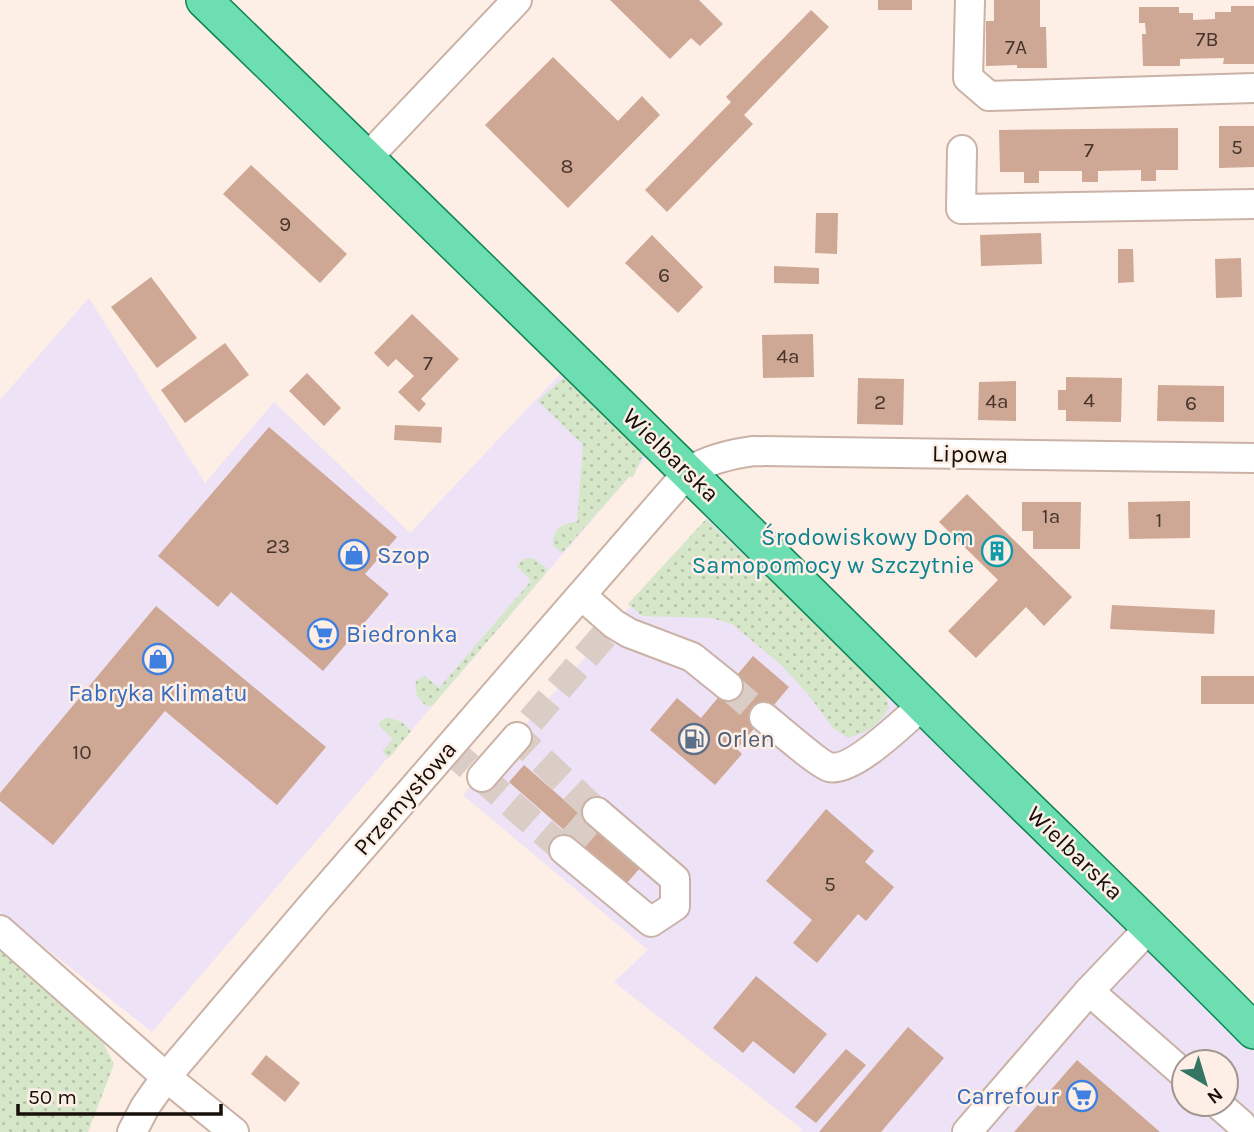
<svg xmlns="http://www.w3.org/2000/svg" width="1254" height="1132" font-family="Karla,sans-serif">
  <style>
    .commercial { fill: #eee2f7; fill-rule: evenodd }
    .grass { fill: url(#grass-dots) }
    .building { fill: #cea894 }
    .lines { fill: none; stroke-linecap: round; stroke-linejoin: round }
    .minor-tunnel { stroke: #dacdc5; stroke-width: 28; stroke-dasharray: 28 14; stroke-linecap: butt }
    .minor-casing { stroke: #cab2a6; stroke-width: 32 }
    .major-casing { stroke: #0f8755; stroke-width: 38 }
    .minor { stroke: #fff; stroke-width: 28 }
    .major { stroke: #6cdeb2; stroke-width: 35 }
    .labels { text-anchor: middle; stroke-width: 5; stroke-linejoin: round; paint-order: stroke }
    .number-label { font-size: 21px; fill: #45352c }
    .street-label { font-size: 24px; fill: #170f0a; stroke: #fdeee6 }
    .culture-label { font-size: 24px; fill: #0d838f; stroke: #fdeee6; text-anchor: end }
    .shop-label { font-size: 24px; fill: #366cbe; stroke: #fdeee6; text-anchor: start }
    .service-label { font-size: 24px; fill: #4e5e75; stroke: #fdeee6; text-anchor: start }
  </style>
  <defs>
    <pattern id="grass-dots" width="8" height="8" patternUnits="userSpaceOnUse" patternTransform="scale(1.75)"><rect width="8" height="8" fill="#d6e6c9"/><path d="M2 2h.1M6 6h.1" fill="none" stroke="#b7c4ab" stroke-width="1.8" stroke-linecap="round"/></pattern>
  </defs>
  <rect width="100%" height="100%" fill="#fdeee6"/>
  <!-- commercial -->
  <g class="commercial">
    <path d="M89,298L205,483L274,402L410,533L562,372L648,455L152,1032L0,912V400Z"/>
    <path d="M708,519L1254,1050V1132H800L802,1129L614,982L648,950L463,795ZM1184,1062H1226V1104H1184Z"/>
  </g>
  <!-- grass -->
  <g class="grass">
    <path d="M564,377L640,449L643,455L633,477H629L562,553L553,545C552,529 564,522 577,522L583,445L538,401Z"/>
    <path d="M706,519L885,690L889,708C878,726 868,732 848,738L833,728L808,694L780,664L732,624L711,618L642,616L628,604Z"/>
    <path d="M529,558L535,559L547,569L546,573L432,706H427C418,700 414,692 416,681L425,676L439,688L531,581L517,566L523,559Z"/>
    <path d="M387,717L402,722L411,731L389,758L382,752L393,739L379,726L380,722Z"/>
    <path d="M0,938L101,1039L114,1064L88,1132H0Z"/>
  </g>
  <!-- building -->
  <g class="building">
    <path d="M610,0H699L723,24L700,46L691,38L670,59Z"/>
    <rect x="878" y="0" width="34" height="10"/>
    <path d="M994,0H1040V27H1046L1047,68H1017V65L986,66V21H994Z"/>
    <path d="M1231,6H1254V64H1223L1224,58L1180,59V66H1143L1142,34H1146L1145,23H1139V7H1179V13H1193V20L1215,19V12H1231Z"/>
    <path d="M811,10L829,27L744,115L753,124L667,212L645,190L731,102L726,97Z"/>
    <path d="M553,57L618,121L642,96L660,115L568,208L485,125Z"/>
    <path d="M1219,126H1254V167L1219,168Z"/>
    <path d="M1178,128V170H1156V181H1141V170L1098,171V182H1082V171H1039V183H1024V172H1000L999,130Z"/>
    <path d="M251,165L347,254L320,283L223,194Z"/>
    <path d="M816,213H838L837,254L815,253Z"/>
    <path d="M1041,233L1042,264L981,266L980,235Z"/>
    <path d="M652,235L703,287L678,313L625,263Z"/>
    <path d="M1118,249H1133L1134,282L1118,283Z"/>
    <path d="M1241,258L1242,297L1216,298L1215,259Z"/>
    <path d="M774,266L819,268V284L774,283Z"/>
    <path d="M151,277L197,338L157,368L111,307Z"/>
    <path d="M412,314L459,359L421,399L426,404L419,412L398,392L414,376L396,359L388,367L374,353Z"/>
    <path d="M813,334L814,377L763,378L762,335Z"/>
    <path d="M225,343L249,375L185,423L161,390Z"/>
    <path d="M307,373L341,408L324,426L289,391Z"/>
    <path d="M1066,377L1122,378L1121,422L1066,421V410H1058V390H1066Z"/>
    <path d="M858,378L904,379L903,425L857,424Z"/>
    <path d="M1016,381V421L978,420L979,382Z"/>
    <path d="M1158,385L1224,386V422L1157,421Z"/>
    <path d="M395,425L442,427L441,443L394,440Z"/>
    <path d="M269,427L397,537L365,574L389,594L323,671L231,592L218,607L158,556Z"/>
    <path d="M967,494L1072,597L1044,626L1026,607L976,658L948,631L998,580L939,522Z"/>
    <path d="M1190,501V538L1129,539L1128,502Z"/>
    <path d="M1022,502H1081L1080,549H1033V531H1022Z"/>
    <path d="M1112,605L1215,610L1214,634L1110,629Z"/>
    <path d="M156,606L326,747L277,805L165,711L53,845L0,801V793Z"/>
    <path d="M753,656L789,687L737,749L742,754L715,785L650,730L677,698L701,718Z"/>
    <rect x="1201" y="676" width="53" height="28"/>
    <path d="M524,765L641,867L626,884L509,782Z"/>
    <path d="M826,809L874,851L865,862L894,887L866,921L858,914L817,963L793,943L812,920L766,881Z"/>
    <path d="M756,976L827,1034L794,1074L753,1041L743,1053L713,1028Z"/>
    <path d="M908,1027L944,1058L881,1132H819Z"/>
    <path d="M846,1049L866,1065L816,1123L795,1107Z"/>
    <path d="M266,1055L300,1083L285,1102L251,1074Z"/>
    <path d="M1077,1060L1160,1132H1014Z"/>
  </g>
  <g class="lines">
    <!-- minor-tunnel -->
    <g class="minor-tunnel">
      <path d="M728,686L764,717"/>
      <path d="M448,748L564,850L597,812L517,737L614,624"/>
    </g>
    <!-- minor casing -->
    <g class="minor-casing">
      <g id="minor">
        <path d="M970,0L968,78L989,96L1254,88"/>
        <path d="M962,150L961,209L1254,204"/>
        <path d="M367,158L517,0"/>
        <path d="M582,596L614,624L629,633L692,657L728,686"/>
        <path d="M764,717C775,726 820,765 829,767C853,773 905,720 923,705"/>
        <path d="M482,777L517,737"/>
        <path d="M564,850L651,922L675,906V879L597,812"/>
        <path d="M1151,926L1089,991L1184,1074"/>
        <path d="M0,930L166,1077L234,1132"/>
        <path d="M1218,1104L1241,1124L1246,1132"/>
        <path d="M132,1132L145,1107L166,1077L313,904L689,471C710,459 730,454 754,451L1254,458"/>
        <path d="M967,1132L1089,991"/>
      </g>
    </g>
    <!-- major casing -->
    <g class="major-casing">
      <path id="major" d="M204,0C445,234 685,468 922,704C1032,814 1145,920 1254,1031"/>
    </g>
    <!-- minor -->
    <use href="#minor" class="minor"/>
    <!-- major -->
    <use href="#major" class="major"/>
  </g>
  <!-- icons -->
  <defs>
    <g id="building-ring" transform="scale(1.575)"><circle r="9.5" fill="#fdeee6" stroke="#0f9aa8" stroke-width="1.5"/><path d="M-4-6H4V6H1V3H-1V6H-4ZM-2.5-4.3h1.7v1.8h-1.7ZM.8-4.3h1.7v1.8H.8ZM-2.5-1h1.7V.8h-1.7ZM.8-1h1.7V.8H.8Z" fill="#0f9aa8"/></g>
    <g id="shop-ring" transform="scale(1.575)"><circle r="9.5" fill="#fdeee6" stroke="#3f7fe0" stroke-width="1.5"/><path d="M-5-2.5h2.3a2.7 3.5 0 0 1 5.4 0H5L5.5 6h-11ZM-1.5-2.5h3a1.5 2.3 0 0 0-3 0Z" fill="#3f7fe0"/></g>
    <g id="supermarket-ring" transform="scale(1.575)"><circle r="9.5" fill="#fdeee6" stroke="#3f7fe0" stroke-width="1.5"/><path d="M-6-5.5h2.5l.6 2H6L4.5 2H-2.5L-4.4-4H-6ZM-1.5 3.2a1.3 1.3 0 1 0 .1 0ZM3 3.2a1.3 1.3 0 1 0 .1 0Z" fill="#3f7fe0"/></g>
    <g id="fuel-ring" transform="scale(1.575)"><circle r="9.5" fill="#fdeee6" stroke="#5c6f8a" stroke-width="1.5"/><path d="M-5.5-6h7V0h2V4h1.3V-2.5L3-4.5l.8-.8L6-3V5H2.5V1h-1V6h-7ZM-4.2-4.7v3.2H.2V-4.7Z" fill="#5c6f8a"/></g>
  </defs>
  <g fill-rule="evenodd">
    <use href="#building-ring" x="997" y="551"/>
    <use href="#shop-ring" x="354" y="555"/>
    <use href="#supermarket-ring" x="323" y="634"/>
    <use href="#shop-ring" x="158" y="659"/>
    <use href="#fuel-ring" x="694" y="739"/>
    <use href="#supermarket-ring" x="1082" y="1096"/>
  </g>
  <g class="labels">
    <!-- number labels -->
    <g class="number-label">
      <text x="1207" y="46">7B</text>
      <text x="1016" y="54">7A</text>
      <text x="1237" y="154">5</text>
      <text x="1089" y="157">7</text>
      <text x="567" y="173">8</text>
      <text x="285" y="231">9</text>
      <text x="664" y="282">6</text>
      <text x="788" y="363">4a</text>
      <text x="428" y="370">7</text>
      <text x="1089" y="407">4</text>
      <text x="997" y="408">4a</text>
      <text x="880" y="409">2</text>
      <text x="1191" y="410">6</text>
      <text x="1051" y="523">1a</text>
      <text x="1159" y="527">1</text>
      <text x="278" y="553">23</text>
      <text x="82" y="759">10</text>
      <text x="830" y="891">5</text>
    </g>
    <!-- street labels -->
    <g class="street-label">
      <text transform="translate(970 454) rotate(1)" y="8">Lipowa</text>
      <text transform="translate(671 455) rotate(44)" y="8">Wielbarska</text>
      <text transform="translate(405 798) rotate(-49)" y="8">Przemysłowa</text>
      <text transform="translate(1075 853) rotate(44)" y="8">Wielbarska</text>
    </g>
    <!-- culture labels -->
    <g class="culture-label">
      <text x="974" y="545">Środowiskowy Dom<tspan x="974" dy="28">Samopomocy w Szczytnie</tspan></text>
    </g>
    <!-- shop labels -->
    <g class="shop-label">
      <text x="377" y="563">Szop</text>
      <text x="346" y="642">Biedronka</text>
      <text x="158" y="701" text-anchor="middle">Fabryka Klimatu</text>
      <text x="1059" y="1104" text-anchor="end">Carrefour</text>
    </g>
    <!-- service labels -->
    <g class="service-label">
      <text x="717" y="747">Orlen</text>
    </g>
  </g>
  <!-- north arrow -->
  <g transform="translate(1205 1083) rotate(142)"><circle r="33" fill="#fdeee6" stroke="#a1958e" stroke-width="2"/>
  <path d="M0-5L12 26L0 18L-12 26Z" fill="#347564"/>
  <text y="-10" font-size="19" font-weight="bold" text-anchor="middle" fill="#170f0a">N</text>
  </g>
  <!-- scale -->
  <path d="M18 1104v10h203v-10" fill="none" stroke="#170f0a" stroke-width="3.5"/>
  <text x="28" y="1104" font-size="21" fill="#170f0a" stroke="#fdeee6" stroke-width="5" paint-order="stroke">50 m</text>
</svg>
